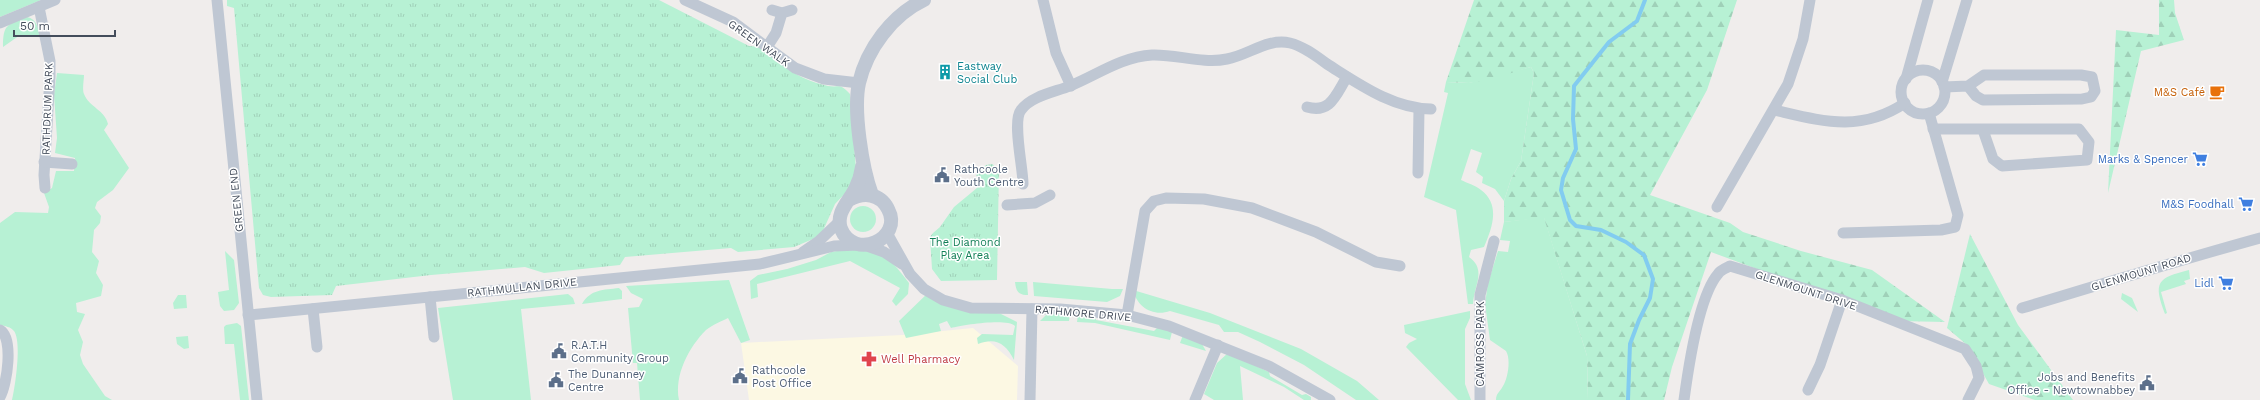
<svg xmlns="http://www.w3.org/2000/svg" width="2260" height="400" font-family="'Work Sans',sans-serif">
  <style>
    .commercial { fill: #fcf8e3 }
    .grass { fill: #b7f1d4 }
    .forest { fill: url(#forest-firs) }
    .park { fill: url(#park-tufts) }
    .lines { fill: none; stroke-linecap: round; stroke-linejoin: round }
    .stream { stroke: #82ccf0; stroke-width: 4 }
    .minor { stroke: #bfc7d3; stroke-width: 11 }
    .tertiary { stroke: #bfc7d3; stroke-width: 14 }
    .labels { text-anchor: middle; stroke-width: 3; stroke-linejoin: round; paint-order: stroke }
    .street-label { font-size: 11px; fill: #444d5b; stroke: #fff }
    .culture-label { font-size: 11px; fill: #0d838f; stroke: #fff; text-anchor: start }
    .food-label { font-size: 11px; fill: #c56008; stroke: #fff; text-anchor: end }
    .shop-label { font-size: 11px; fill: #366cbe; stroke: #fff; text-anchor: end }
    .service-label { font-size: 11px; fill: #4e5e75; stroke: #fff; text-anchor: start }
    .park-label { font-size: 11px; fill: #117f56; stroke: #fff }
    .health-label { font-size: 11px; fill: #be3a42; stroke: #fff; text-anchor: start }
  </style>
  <defs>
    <pattern id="forest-firs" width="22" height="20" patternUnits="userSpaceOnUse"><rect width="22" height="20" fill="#b7f1d4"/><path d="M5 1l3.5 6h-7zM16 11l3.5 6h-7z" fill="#9fd0b8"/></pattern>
    <pattern id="park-tufts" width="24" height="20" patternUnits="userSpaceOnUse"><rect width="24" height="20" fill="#b7f1d4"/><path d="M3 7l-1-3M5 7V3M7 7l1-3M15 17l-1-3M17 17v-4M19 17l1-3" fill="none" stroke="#9fd0b8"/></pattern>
  </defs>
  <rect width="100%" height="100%" fill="#f0edec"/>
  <!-- commercial -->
  <path class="commercial" d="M973,328L1018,366L1017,400H749L741,343L902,335Z"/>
  <!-- grass -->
  <g class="grass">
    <path d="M0,0H41L0,17Z"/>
    <path d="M27,17C37,19 38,28 40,37L20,35L3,47C3,24 7,25 27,17Z"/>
    <path d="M1531,67L1534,73L1521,161L1511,179L1504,201L1495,189L1482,183L1483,177L1476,172L1482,153L1471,149L1461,180C1467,183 1475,185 1481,190C1501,205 1492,228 1484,247L1471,250L1469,257C1487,270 1474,285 1473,304H1468L1456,210L1424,197L1448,93L1444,92L1446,82L1469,83Z"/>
    <path d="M57,73L84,75C84,80 82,89 84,94C89,107 105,110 108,124L104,130L129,168L113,190L97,202L95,208L101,216L100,223L94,230L92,252L99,261L96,273L103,285L101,296L76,303L77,312L85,314L78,330L83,342L80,355L83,364L105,396L112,400H12C15,387 22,342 14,331C11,327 5,326 0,325V223L15,212L48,213L49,207L44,193L52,188L56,171H74L75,158L55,153L57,138L54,95Z"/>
    <circle cx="863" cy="219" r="13"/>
    <path d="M1544,217L1587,356L1588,400H1496C1496,393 1500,392 1503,386C1508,378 1511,359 1506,351L1490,340L1485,304L1488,283L1498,251L1508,252L1510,241L1500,240L1504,222Z"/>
    <path d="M849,249C884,253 887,254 909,283L908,294L896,306L892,301L900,288L850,261L757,284L758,297L751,299L750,281L758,275L787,269L816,260L831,252Z"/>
    <path d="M225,251L234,260L239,303L234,310L224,311L220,306L218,292L229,290Z"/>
    <path d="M2189,270L2190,279L2184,281L2186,284L2161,292L2167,313L2165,314C2153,282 2157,278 2189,270Z"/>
    <path d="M729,280L750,340L741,343L728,318C722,321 712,325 706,330C689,347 674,375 679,400H640L637,363H633L628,308L639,307L643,299L631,293L626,286Z"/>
    <path d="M1015,282H1027L1028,295C1018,295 1016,291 1015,282Z"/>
    <path d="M1033,282L1112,289H1123L1120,296L1107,302L1034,296Z"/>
    <path d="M619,288L622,291V299L582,304C591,289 603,290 619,288Z"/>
    <path d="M1133,290L1210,313L1301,349L1357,381L1379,400H1356L1304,365L1260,342L1238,332H1224L1219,325L1170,311C1153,317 1137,307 1133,290Z"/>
    <path d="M929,292L971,308L1001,314L1017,322L1014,360C1006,344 996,337 978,344L977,338L982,334L1013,335L1015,326C1007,318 963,325 951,328L947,321L939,324L941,331L906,338L899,321Z"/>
    <path d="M2122,293L2132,298L2138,312L2121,299Z"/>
    <path d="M568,294L573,298L575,304L521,309L531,400H453L438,308Z"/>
    <path d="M178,295H186L187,308L174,309L173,303Z"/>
    <path d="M1054,311L1070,313L1069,321H1040L1046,315Z"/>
    <path d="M1470,311V318L1465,329V384L1471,400H1458L1406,347L1409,343L1417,339L1405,333L1404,325Z"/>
    <path d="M1078,314L1094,315L1096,320L1154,331L1158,327L1172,332L1170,340L1095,323L1077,322Z"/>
    <path d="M237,323L241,326L249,400H240L234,344H225L224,327L226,325Z"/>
    <path d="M1183,335L1202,344L1206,351L1180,343Z"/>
    <path d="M188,336L189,348L184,349L177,344L176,337Z"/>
    <path d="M1228,353L1269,372L1270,376L1302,395L1306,394L1311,397V400H1304L1284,387L1240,366L1243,400H1214L1204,394L1217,363Z"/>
  </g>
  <!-- forest -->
  <g class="forest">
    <path d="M1474,0H1737L1707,90L1650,195L1730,223L1743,232L1801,251L1872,270L1945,322L1898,321L1711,252L1672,367L1664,400H1588L1587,356L1544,218L1504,222V201L1511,179L1521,161L1534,73L1531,67L1488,80L1469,83L1446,82Z"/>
    <path d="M2159,0H2174L2175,13L2184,40L2141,51L2108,193L2116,30L2159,35Z"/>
    <path d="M1970,234L2018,325L2073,400H2035L1989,384L1967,345L1947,328Z"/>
  </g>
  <!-- park -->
  <g class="park">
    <path d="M227,0H659L749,46C769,46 780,64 796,74C804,79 819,84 828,86C840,88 839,82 850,94L856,169L851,187L835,204L822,233L813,239L794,247L738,252L731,248L625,257L620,265L544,273L525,267L431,275L336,286L332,295L271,297L263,295L259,288L234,8L227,6Z"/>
    <path d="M992,164L999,169L997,280L941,281L932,269L930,237L933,233L940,227L954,207L983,183L976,175L986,165Z"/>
  </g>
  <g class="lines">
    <!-- stream -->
    <path class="stream" d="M1628,400L1630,344L1639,320L1650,298L1653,279L1644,255L1626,242L1601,230L1576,226L1570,220L1561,190L1563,178L1576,149L1573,119L1574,86L1609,42L1637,21L1645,0"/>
    <!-- minor -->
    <g class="minor">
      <path d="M217,0L257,400"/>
      <path d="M685,0L733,22L795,68L824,79L859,83"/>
      <path d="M1043,0L1056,53L1071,86"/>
      <path d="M39,7L50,61V77L44,175L45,188"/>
      <path d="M772,10L782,13"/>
      <path d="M0,23L55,0"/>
      <path d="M767,47L776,33L782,13L792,10"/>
      <circle cx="1923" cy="92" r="22"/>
      <path d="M1906,79L1928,0"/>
      <path d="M1942,82L1967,0"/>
      <path d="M1944,87L1968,86L1984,75H2081L2092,77L2095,91L2091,97L2082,99L1983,100L1976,96L1968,86"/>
      <path d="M1307,107C1331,114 1336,94 1347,77"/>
      <path d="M1774,110C1822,121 1860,133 1905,103"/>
      <path d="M1933,129H2079L2089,142L2087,160L2002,166L1993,159L1983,130"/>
      <path d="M44,162L72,164"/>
      <path d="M1418,173L1419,109"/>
      <path d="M1023,184C1023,167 1012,121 1021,110C1031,96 1055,92 1070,86C1097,75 1121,57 1152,55C1176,54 1202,64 1227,59C1249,55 1267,38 1290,43C1303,46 1316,56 1327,64C1359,84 1392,108 1431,109"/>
      <path d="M1007,205L1035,203L1050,195"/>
      <path d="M1717,207L1788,84L1803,39L1810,0"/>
      <path d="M887,233L910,274L924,289L943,300L971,308L1060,309L1127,315L1169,326L1269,366L1330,400"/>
      <path d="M1843,233L1941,230L1955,227L1958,215L1929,113"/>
      <path d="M867,246L884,252L902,264"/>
      <path d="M803,252L819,241L840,221"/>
      <path d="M430,297L434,337"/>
      <path d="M2022,308C2102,284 2180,260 2260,238"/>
      <path d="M313,309L317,347"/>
      <path d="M248,315L760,264L834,246L859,245"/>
      <path d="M1127,315L1145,211L1154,201L1166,198L1204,199L1252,208L1316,232L1376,262L1400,266"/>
      <path d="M0,330C14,338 7,385 0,397"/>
      <path d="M1808,390L1820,365L1842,300"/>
      <path d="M1030,400L1032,309"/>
      <path d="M1195,400L1218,345"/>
      <path d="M1480,400V295L1494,241"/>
      <path d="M1684,400C1688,370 1699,296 1718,274C1720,270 1726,268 1730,266L1842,300L1965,349L1976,366L1979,378L1968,400"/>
    </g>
    <!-- tertiary -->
    <g class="tertiary">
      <path d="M872,195C862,168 853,110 859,83C867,49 892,15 924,0"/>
      <path d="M849,200C863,192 880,193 888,209C904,239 854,261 841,229C835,212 850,201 856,187C859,181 861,174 862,167"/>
    </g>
  </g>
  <!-- icons -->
  <defs>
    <g id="building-bare" transform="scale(1.2)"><path d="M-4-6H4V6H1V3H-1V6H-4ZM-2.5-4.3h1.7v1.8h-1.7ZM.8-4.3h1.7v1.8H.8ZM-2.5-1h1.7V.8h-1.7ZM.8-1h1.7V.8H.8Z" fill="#0f9aa8" stroke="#fff" stroke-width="2.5" paint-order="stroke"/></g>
    <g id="cafe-bare" transform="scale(1.2)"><path d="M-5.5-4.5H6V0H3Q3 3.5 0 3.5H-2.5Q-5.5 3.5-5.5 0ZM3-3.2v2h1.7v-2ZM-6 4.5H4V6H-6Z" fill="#e8710a" stroke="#fff" stroke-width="2.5" paint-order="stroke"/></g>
    <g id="supermarket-bare" transform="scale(1.2)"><path d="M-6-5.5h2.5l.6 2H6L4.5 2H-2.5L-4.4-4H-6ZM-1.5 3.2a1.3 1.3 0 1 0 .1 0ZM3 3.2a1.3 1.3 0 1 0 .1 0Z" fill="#3f7fe0" stroke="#fff" stroke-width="2.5" paint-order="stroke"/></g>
    <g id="civic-bare" transform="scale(1.2)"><path d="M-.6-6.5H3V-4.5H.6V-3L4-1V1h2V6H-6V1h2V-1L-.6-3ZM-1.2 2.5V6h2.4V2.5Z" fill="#5c6f8a" stroke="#fff" stroke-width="2.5" paint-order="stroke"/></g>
    <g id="pharmacy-bare" transform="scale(1.2)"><path d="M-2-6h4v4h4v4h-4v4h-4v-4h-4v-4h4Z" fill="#e0444e" stroke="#fff" stroke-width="2.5" paint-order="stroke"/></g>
  </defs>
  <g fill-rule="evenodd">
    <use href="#building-bare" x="945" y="72"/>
    <use href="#cafe-bare" x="2217" y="92"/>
    <use href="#supermarket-bare" x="2200" y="159"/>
    <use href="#civic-bare" x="942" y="175"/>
    <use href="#supermarket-bare" x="2246" y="204"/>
    <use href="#supermarket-bare" x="2226" y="283"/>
    <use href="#civic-bare" x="559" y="351"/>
    <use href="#pharmacy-bare" x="869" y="359"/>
    <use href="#civic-bare" x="740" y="376"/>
    <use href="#civic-bare" x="556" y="380"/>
    <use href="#civic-bare" x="2147" y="383"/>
  </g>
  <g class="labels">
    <!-- street labels -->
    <g class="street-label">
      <text transform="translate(759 43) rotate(35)" y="4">GREEN WALK</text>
      <text transform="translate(47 109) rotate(-88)" y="4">RATHDRUM PARK</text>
      <text transform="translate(236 200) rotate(-96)" y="4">GREEN END</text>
      <text transform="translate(2141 272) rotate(-17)" y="4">GLENMOUNT ROAD</text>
      <text transform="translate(522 287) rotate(-6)" y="4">RATHMULLAN DRIVE</text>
      <text transform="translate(1806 290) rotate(18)" y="4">GLENMOUNT DRIVE</text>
      <text transform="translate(1083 313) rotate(5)" y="4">RATHMORE DRIVE</text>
      <text transform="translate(1480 344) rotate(-90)" y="4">CAMROSS PARK</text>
    </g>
    <!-- culture labels -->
    <g class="culture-label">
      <text x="957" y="70">Eastway<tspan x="957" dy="13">Social Club</tspan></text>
    </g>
    <!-- food labels -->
    <g class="food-label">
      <text x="2205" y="96">M&amp;S Café</text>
    </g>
    <!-- shop labels -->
    <g class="shop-label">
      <text x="2188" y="163">Marks &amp; Spencer</text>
      <text x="2234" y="208">M&amp;S Foodhall</text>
      <text x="2214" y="287">Lidl</text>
    </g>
    <!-- service labels -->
    <g class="service-label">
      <text x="954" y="173">Rathcoole<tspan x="954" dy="13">Youth Centre</tspan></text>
      <text x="571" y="349">R.A.T.H<tspan x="571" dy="13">Community Group</tspan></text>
      <text x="752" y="374">Rathcoole<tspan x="752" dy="13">Post Office</tspan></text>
      <text x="568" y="378">The Dunanney<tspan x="568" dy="13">Centre</tspan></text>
      <text x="2135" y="381" text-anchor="end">Jobs and Benefits<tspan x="2135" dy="13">Office - Newtownabbey</tspan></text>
    </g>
    <!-- park labels -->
    <g class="park-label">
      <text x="965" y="246">The Diamond<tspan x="965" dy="13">Play Area</tspan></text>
    </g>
    <!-- health labels -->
    <g class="health-label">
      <text x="881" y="363">Well Pharmacy</text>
    </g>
  </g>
  <!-- scale -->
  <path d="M14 30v6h101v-6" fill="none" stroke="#444d5b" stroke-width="2"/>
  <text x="20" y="30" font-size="12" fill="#444d5b" stroke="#ffffff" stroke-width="3" paint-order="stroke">50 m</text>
</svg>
